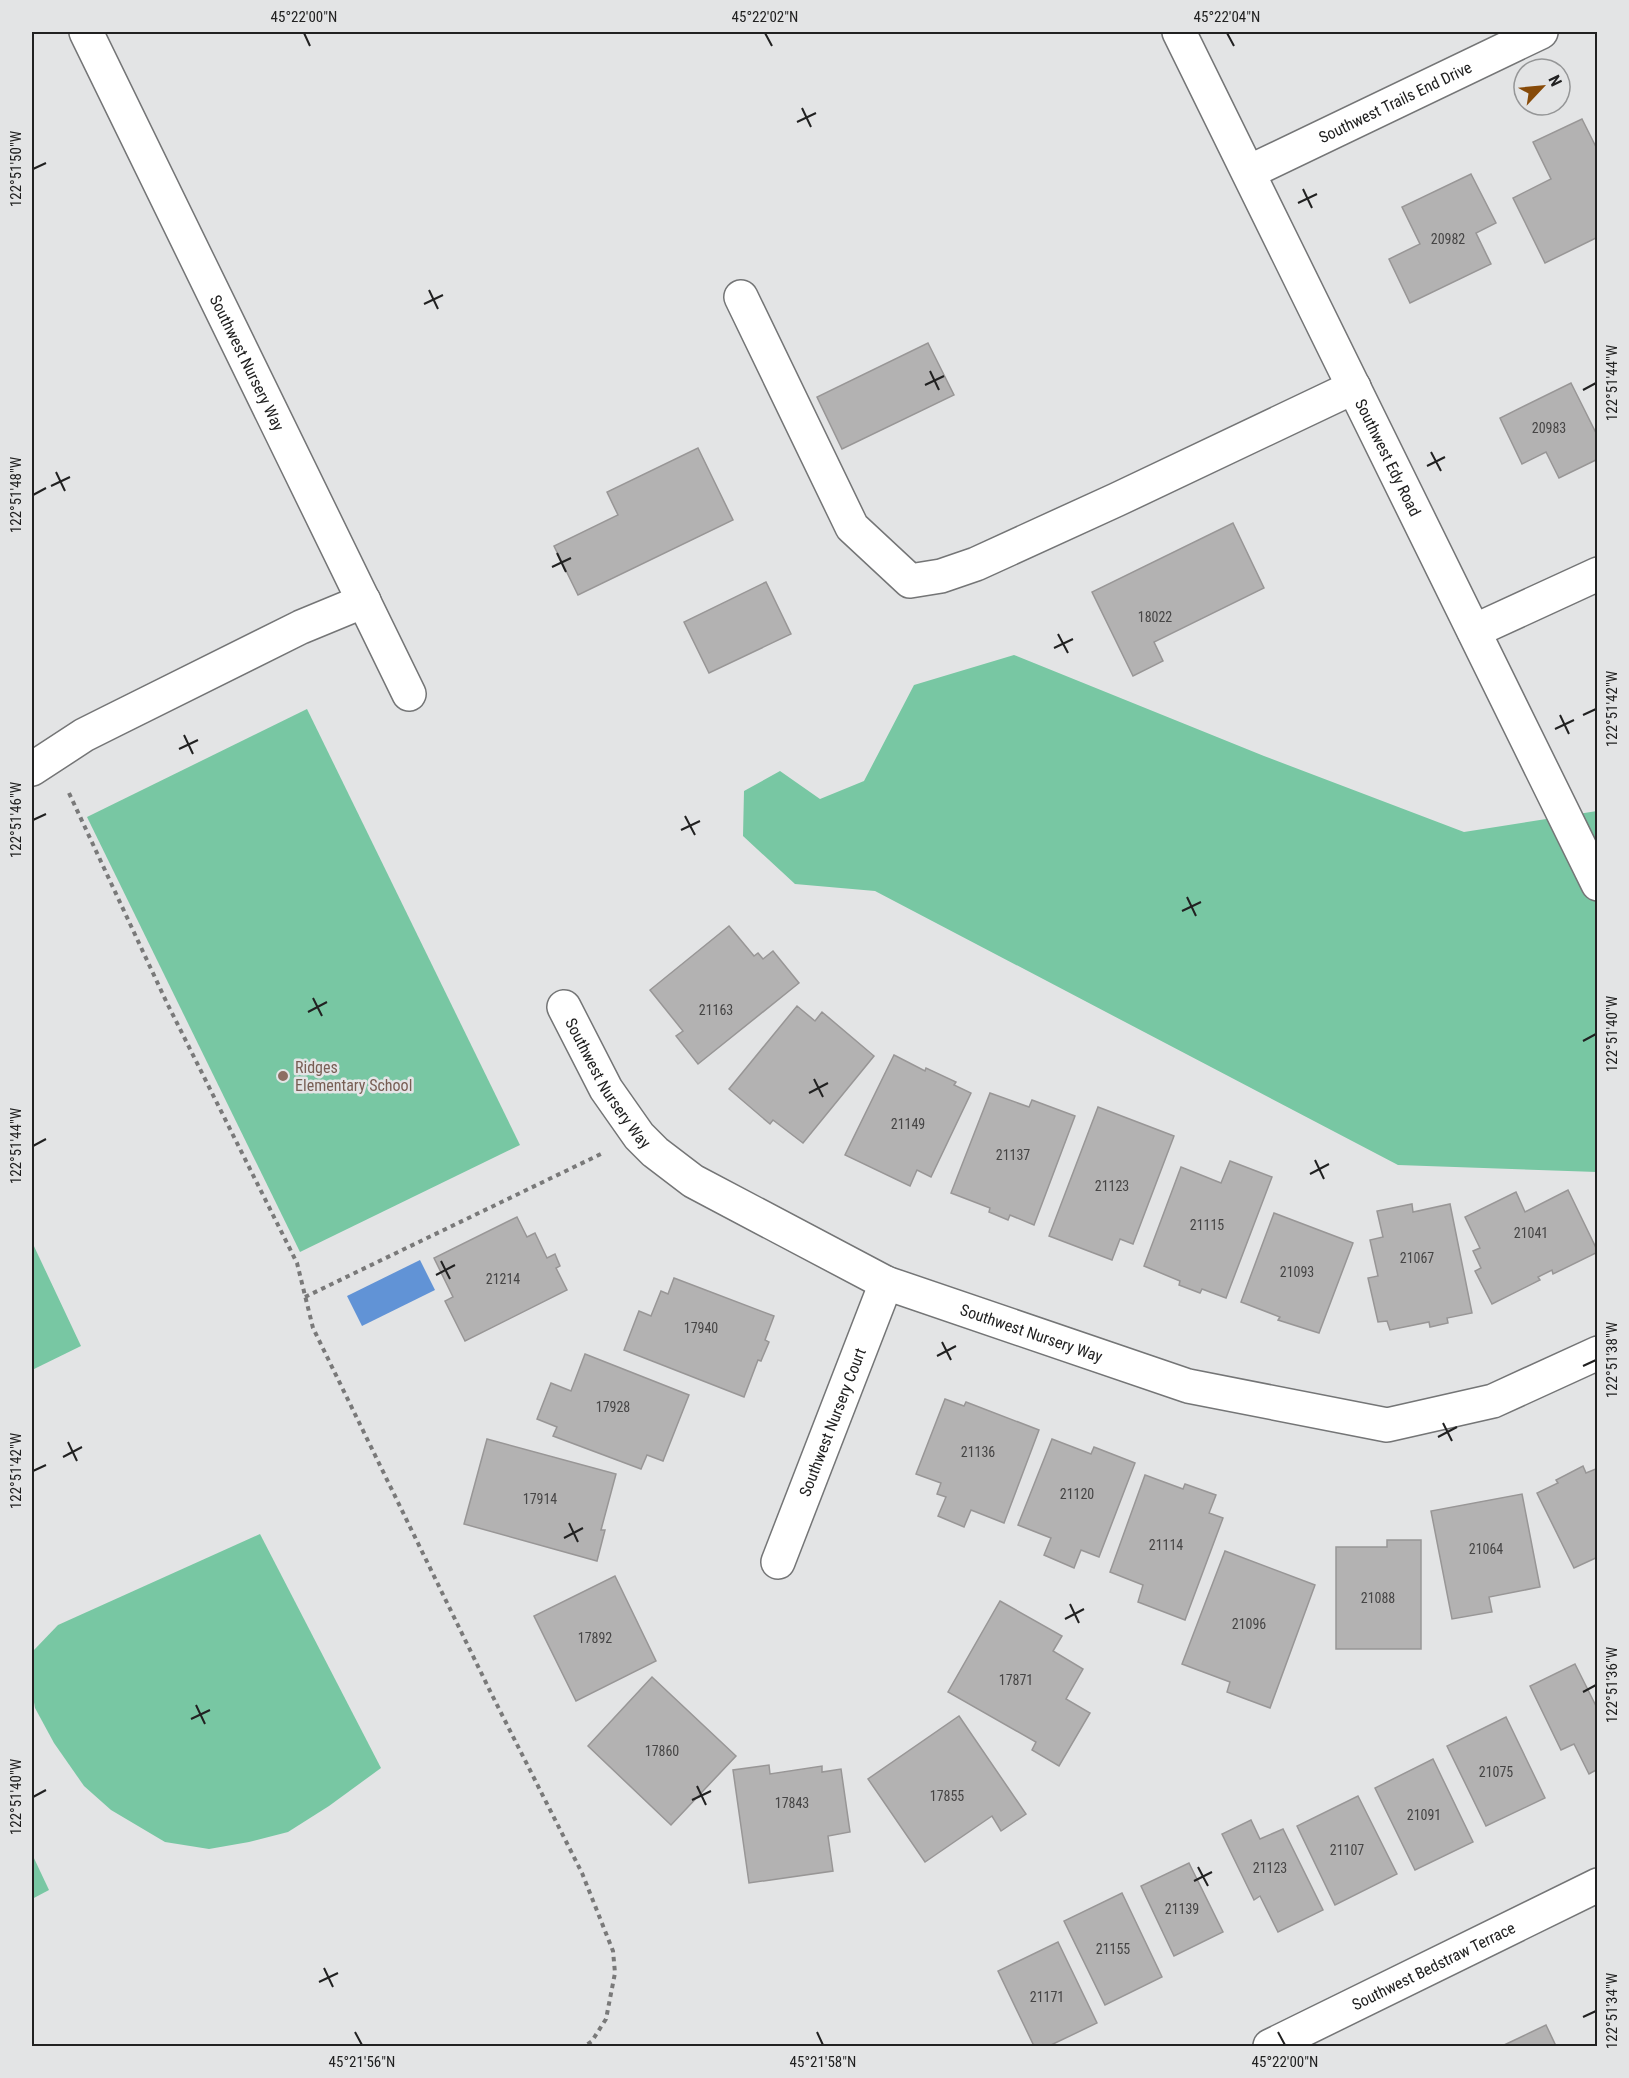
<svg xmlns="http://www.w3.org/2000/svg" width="1629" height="2078" font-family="'Roboto Condensed',sans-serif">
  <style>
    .green { fill: #78c7a3 }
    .water { fill: #6193d6 }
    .building { fill: #b3b2b2; stroke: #989696; stroke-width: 1.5 }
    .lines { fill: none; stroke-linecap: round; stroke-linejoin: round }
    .minor-casing { stroke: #747576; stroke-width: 36 }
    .major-casing { stroke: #747576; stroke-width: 36 }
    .path { stroke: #797979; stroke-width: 4; stroke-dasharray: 4.5 4.5; stroke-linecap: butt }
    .minor { stroke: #fff; stroke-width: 33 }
    .major { stroke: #fff; stroke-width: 33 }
    .ticks { fill: none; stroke: #212121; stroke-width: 2 }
    .education-dot { fill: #8d6e63; stroke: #e3e4e5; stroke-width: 2 }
    .labels { text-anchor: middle; stroke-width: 5; stroke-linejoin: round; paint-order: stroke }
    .number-label { font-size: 14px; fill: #464545 }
    .street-label { font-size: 16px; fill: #212121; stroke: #e3e4e5 }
    .education-label { font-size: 16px; fill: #785e54; stroke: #e3e4e5; text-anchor: start }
    .neatline { fill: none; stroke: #212121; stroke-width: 2 }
    .ticks-label { font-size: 15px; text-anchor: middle; fill: #212121 }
  </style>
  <rect width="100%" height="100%" fill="#e3e4e5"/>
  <!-- green -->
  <g class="green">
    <path d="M1014,655L1264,756L1464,832L1597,811V1172L1398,1165L875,891L795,884L743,836L744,791L780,771L820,799L864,781L914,685Z"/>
    <path d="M307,709L520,1145L300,1252L87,817Z"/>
    <path d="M32,1242L81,1346L32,1370Z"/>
    <path d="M260,1534L381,1768L329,1806L288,1832L249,1842L209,1849L165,1842L111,1810L84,1786L54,1743L35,1708L32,1691V1661L34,1650L58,1625Z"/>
    <path d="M32,1854L49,1890L32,1899Z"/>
  </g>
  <!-- water -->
  <path class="water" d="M420,1260L435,1290L362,1326L347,1296Z"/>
  <!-- building -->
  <g class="building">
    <path d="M1582,119L1598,151V237L1545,263L1513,198L1551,179L1533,142Z"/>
    <path d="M1471,174L1496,223L1476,233L1491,264L1410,303L1389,259L1420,244L1402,207Z"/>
    <path d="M928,343L954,395L842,449L817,397Z"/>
    <path d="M1571,383L1598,437V459L1559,478L1546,452L1522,464L1500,418Z"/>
    <path d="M698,448L733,520L578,595L554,546L618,515L607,492Z"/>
    <path d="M1233,523L1264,588L1154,642L1163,661L1133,676L1092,592Z"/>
    <path d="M766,582L791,634L709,673L684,622Z"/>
    <path d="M729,926L754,956L758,953L763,959L773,951L799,983L698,1064L676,1036L683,1031L650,990Z"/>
    <path d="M797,1006L815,1021L822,1012L874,1056L803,1143L773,1120L770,1124L729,1089Z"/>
    <path d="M894,1055L925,1071L926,1068L956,1082L954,1085L971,1093L931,1177L917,1170L910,1186L845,1155Z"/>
    <path d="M990,1093L1029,1107L1032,1100L1075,1116L1034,1225L1010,1215L1008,1220L989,1212L990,1208L951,1193Z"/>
    <path d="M1098,1107L1174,1136L1133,1244L1120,1239L1112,1260L1049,1236Z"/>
    <path d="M1230,1161L1272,1177L1226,1298L1202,1289L1200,1293L1179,1285L1180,1281L1144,1266L1181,1167L1221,1183Z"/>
    <path d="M1568,1190L1598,1252L1553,1274L1552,1270L1538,1277L1540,1280L1492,1304L1475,1271L1481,1268L1473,1251L1480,1248L1465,1217L1516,1192L1525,1212Z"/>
    <path d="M1412,1204L1413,1212L1450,1204L1472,1313L1447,1318L1448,1323L1430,1327L1429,1322L1390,1330L1387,1321L1378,1322L1368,1278L1378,1276L1370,1240L1383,1237L1377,1211Z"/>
    <path d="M1274,1213L1353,1243L1319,1333L1278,1320L1280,1317L1241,1302Z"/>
    <path d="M517,1217L527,1237L535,1233L547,1258L555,1254L560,1266L556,1268L567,1290L465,1341L445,1301L453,1297L434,1258Z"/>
    <path d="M674,1278L774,1316L765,1340L769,1342L761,1361L758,1360L744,1397L624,1350L639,1311L651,1316L661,1291L668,1294Z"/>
    <path d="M585,1354L689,1395L663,1461L647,1455L641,1469L553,1436L557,1427L537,1419L551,1383L571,1391Z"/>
    <path d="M945,1399L964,1406L966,1402L1039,1430L1004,1523L971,1510L964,1527L938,1516L946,1497L937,1494L941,1483L916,1474Z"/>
    <path d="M487,1439L616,1474L601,1530H605L597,1561L464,1524Z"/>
    <path d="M1052,1439L1091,1454L1094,1447L1135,1463L1099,1557L1081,1550L1074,1568L1044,1555L1051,1538L1018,1525Z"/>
    <path d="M1583,1466L1586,1473L1598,1468V1557L1574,1568L1537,1493L1558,1483L1556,1480Z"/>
    <path d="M1145,1475L1183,1489L1185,1484L1216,1495L1209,1513L1223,1518L1185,1620L1138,1602L1143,1585L1110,1572Z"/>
    <path d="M1522,1494L1540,1587L1489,1597L1492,1612L1452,1619L1431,1511Z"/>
    <path d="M1387,1540H1421V1649H1336V1547H1387Z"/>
    <path d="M1225,1551L1315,1585L1270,1708L1227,1692L1230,1682L1182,1664Z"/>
    <path d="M615,1576L656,1661L576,1701L534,1616Z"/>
    <path d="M1000,1601L1062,1636L1053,1651L1083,1669L1066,1699L1090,1713L1059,1766L1032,1750L1036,1742L948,1692Z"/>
    <path d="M1575,1664L1598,1710V1769L1589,1774L1574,1744L1561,1750L1530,1686Z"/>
    <path d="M652,1677L736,1756L671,1825L588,1746Z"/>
    <path d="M959,1716L1026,1814L1001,1831L992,1816L925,1862L868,1779Z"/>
    <path d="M1506,1717L1545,1798L1486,1826L1447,1746Z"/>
    <path d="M1433,1759L1473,1842L1415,1870L1375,1788Z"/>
    <path d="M769,1765L770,1774L822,1766V1772L841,1769L850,1832L828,1836L833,1871L749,1883L733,1770Z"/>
    <path d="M1358,1796L1397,1874L1335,1905L1297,1826Z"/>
    <path d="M1251,1820L1260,1839L1283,1829L1323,1910L1278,1932L1260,1896L1254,1900L1222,1834Z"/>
    <path d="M1189,1863L1223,1932L1174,1956L1141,1886Z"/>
    <path d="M1122,1893L1162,1977L1105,2005L1064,1921Z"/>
    <path d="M1058,1942L1097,2023L1049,2046H1034L998,1971Z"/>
    <path d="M1546,2025L1556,2046H1502Z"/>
  </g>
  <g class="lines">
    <!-- minor casing -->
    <g class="minor-casing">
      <g id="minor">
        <path id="s1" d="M86,32L409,694"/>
        <path id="s2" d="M1249,172L1541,32"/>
        <path d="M741,297L852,527L910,581L941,576L976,564L1116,500L1354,387"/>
        <path d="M1474,631L1598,574"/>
        <path d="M32,769L84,735L110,722L301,627L364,601"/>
        <path id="s3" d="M564,1007L606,1089L639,1136L655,1152L693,1181L886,1283L1188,1386L1387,1425L1493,1401L1598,1353"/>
        <path id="s4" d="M778,1562L886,1283"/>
        <path id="s5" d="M1270,2046L1598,1885"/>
      </g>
    </g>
    <!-- major casing -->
    <g class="major-casing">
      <g id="major">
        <path id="s6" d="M1179,32L1598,884"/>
      </g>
    </g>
    <!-- path -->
    <g class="path">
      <path d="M69,793L166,1001L297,1263L313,1328L492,1695L582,1873L613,1951L615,1973L606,2019L592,2041L585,2046"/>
      <path d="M305,1297L603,1153"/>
    </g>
    <!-- minor -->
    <use href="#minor" class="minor"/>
    <!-- major -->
    <use href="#major" class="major"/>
  </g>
  <!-- ticks -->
  <path class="ticks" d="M304,33L310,46M765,33L772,46M1227,33L1234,46M802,108L811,127M797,122L816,113M33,169L46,163M1303,189L1312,208M1298,203L1317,194M429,290L438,309M424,304L443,295M930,371L939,390M925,385L944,376M1583,390L1596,383M1431,452L1441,471M1427,466L1445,457M56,472L65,491M51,486L70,477M33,495L46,488M557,553L566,572M552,567L571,558M1058,634L1068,653M1054,648L1073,639M1560,715L1569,734M1583,715L1596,709M1555,729L1574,720M184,735L193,754M179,749L198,740M685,816L695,835M33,820L46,814M681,830L700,821M1187,897L1196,916M1182,911L1201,902M313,998L322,1016M308,1012L327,1002M1583,1041L1596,1034M814,1079L823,1097M809,1093L828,1083M33,1146L46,1139M1315,1160L1324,1179M1310,1174L1329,1164M441,1261L450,1279M436,1275L455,1265M942,1342L951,1360M937,1356L956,1346M1583,1366L1596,1360M1443,1423L1452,1441M1438,1437L1457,1427M68,1442L77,1461M63,1457L82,1447M33,1471L46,1465M569,1523L578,1542M564,1538L583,1528M1070,1604L1079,1623M1065,1619L1084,1609M1583,1692L1596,1685M196,1705L205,1724M191,1719L210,1710M697,1786L706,1805M33,1797L46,1790M692,1800L711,1791M1198,1867L1208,1886M1194,1881L1212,1872M324,1968L333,1987M319,1982L338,1973M1583,2017L1596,2011M355,2032L362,2045M817,2032L823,2045M1278,2032L1285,2045"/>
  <!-- markers -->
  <circle class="education-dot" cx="283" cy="1076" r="6"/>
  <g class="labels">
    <!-- number labels -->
    <g class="number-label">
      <text x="1448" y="244">20982</text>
      <text x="1549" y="433">20983</text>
      <text x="1155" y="622">18022</text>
      <text x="716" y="1015">21163</text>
      <text x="908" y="1129">21149</text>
      <text x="1013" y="1160">21137</text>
      <text x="1112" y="1191">21123</text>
      <text x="1207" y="1230">21115</text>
      <text x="1531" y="1238">21041</text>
      <text x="1417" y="1263">21067</text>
      <text x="1297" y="1277">21093</text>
      <text x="503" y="1284">21214</text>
      <text x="701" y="1333">17940</text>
      <text x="613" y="1412">17928</text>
      <text x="978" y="1457">21136</text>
      <text x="1077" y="1499">21120</text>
      <text x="540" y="1504">17914</text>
      <text x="1166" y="1550">21114</text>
      <text x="1486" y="1554">21064</text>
      <text x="1378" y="1603">21088</text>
      <text x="1249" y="1629">21096</text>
      <text x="595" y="1643">17892</text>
      <text x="1016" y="1685">17871</text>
      <text x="662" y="1756">17860</text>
      <text x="1496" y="1777">21075</text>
      <text x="947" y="1801">17855</text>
      <text x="792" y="1808">17843</text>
      <text x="1424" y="1820">21091</text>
      <text x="1347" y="1855">21107</text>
      <text x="1270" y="1873">21123</text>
      <text x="1182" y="1914">21139</text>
      <text x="1113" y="1954">21155</text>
      <text x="1047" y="2002">21171</text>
    </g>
    <!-- street labels -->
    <g class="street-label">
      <text dy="6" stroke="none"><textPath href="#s2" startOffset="162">Southwest Trails End Drive</textPath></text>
      <text dy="6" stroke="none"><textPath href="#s1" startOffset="368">Southwest Nursery Way</textPath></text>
      <text dy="6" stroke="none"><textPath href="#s6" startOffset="474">Southwest Edy Road</textPath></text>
      <text dy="6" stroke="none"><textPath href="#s3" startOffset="88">Southwest Nursery Way</textPath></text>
      <text dy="6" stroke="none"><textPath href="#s3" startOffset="592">Southwest Nursery Way</textPath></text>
      <text dy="6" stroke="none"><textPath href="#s4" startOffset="150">Southwest Nursery Court</textPath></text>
      <text dy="6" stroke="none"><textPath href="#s5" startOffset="182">Southwest Bedstraw Terrace</textPath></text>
    </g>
    <!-- education labels -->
    <g class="education-label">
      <text x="295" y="1073">Ridges<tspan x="295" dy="18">Elementary School</tspan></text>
    </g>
  </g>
  <!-- border -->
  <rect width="1629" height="2078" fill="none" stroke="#e3e4e5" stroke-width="66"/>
  <!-- north arrow -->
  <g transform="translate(1542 87) rotate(64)"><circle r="28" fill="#e3e4e5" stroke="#959697" stroke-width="1.5"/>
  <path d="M0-4.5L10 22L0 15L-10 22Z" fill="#874a08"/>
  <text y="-9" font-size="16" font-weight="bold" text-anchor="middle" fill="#212121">N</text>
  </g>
  <rect x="33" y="33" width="1563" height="2012" class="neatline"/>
  <g class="ticks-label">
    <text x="304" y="22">45°22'00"N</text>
    <text x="765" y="22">45°22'02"N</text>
    <text x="1227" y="22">45°22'04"N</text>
    <text transform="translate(16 169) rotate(-90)" y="5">122°51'50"W</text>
    <text transform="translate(1612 383) rotate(-90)" y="5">122°51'44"W</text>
    <text transform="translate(16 495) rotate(-90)" y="5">122°51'48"W</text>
    <text transform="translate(1612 709) rotate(-90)" y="5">122°51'42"W</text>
    <text transform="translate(16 820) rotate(-90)" y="5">122°51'46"W</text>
    <text transform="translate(1612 1034) rotate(-90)" y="5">122°51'40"W</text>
    <text transform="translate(16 1146) rotate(-90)" y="5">122°51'44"W</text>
    <text transform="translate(1612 1360) rotate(-90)" y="5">122°51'38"W</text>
    <text transform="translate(16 1471) rotate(-90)" y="5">122°51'42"W</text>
    <text transform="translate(1612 1685) rotate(-90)" y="5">122°51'36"W</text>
    <text transform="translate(16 1797) rotate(-90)" y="5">122°51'40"W</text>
    <text transform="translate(1612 2011) rotate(-90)" y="5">122°51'34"W</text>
    <text x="362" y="2067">45°21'56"N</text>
    <text x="823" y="2067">45°21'58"N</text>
    <text x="1285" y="2067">45°22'00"N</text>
  </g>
</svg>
